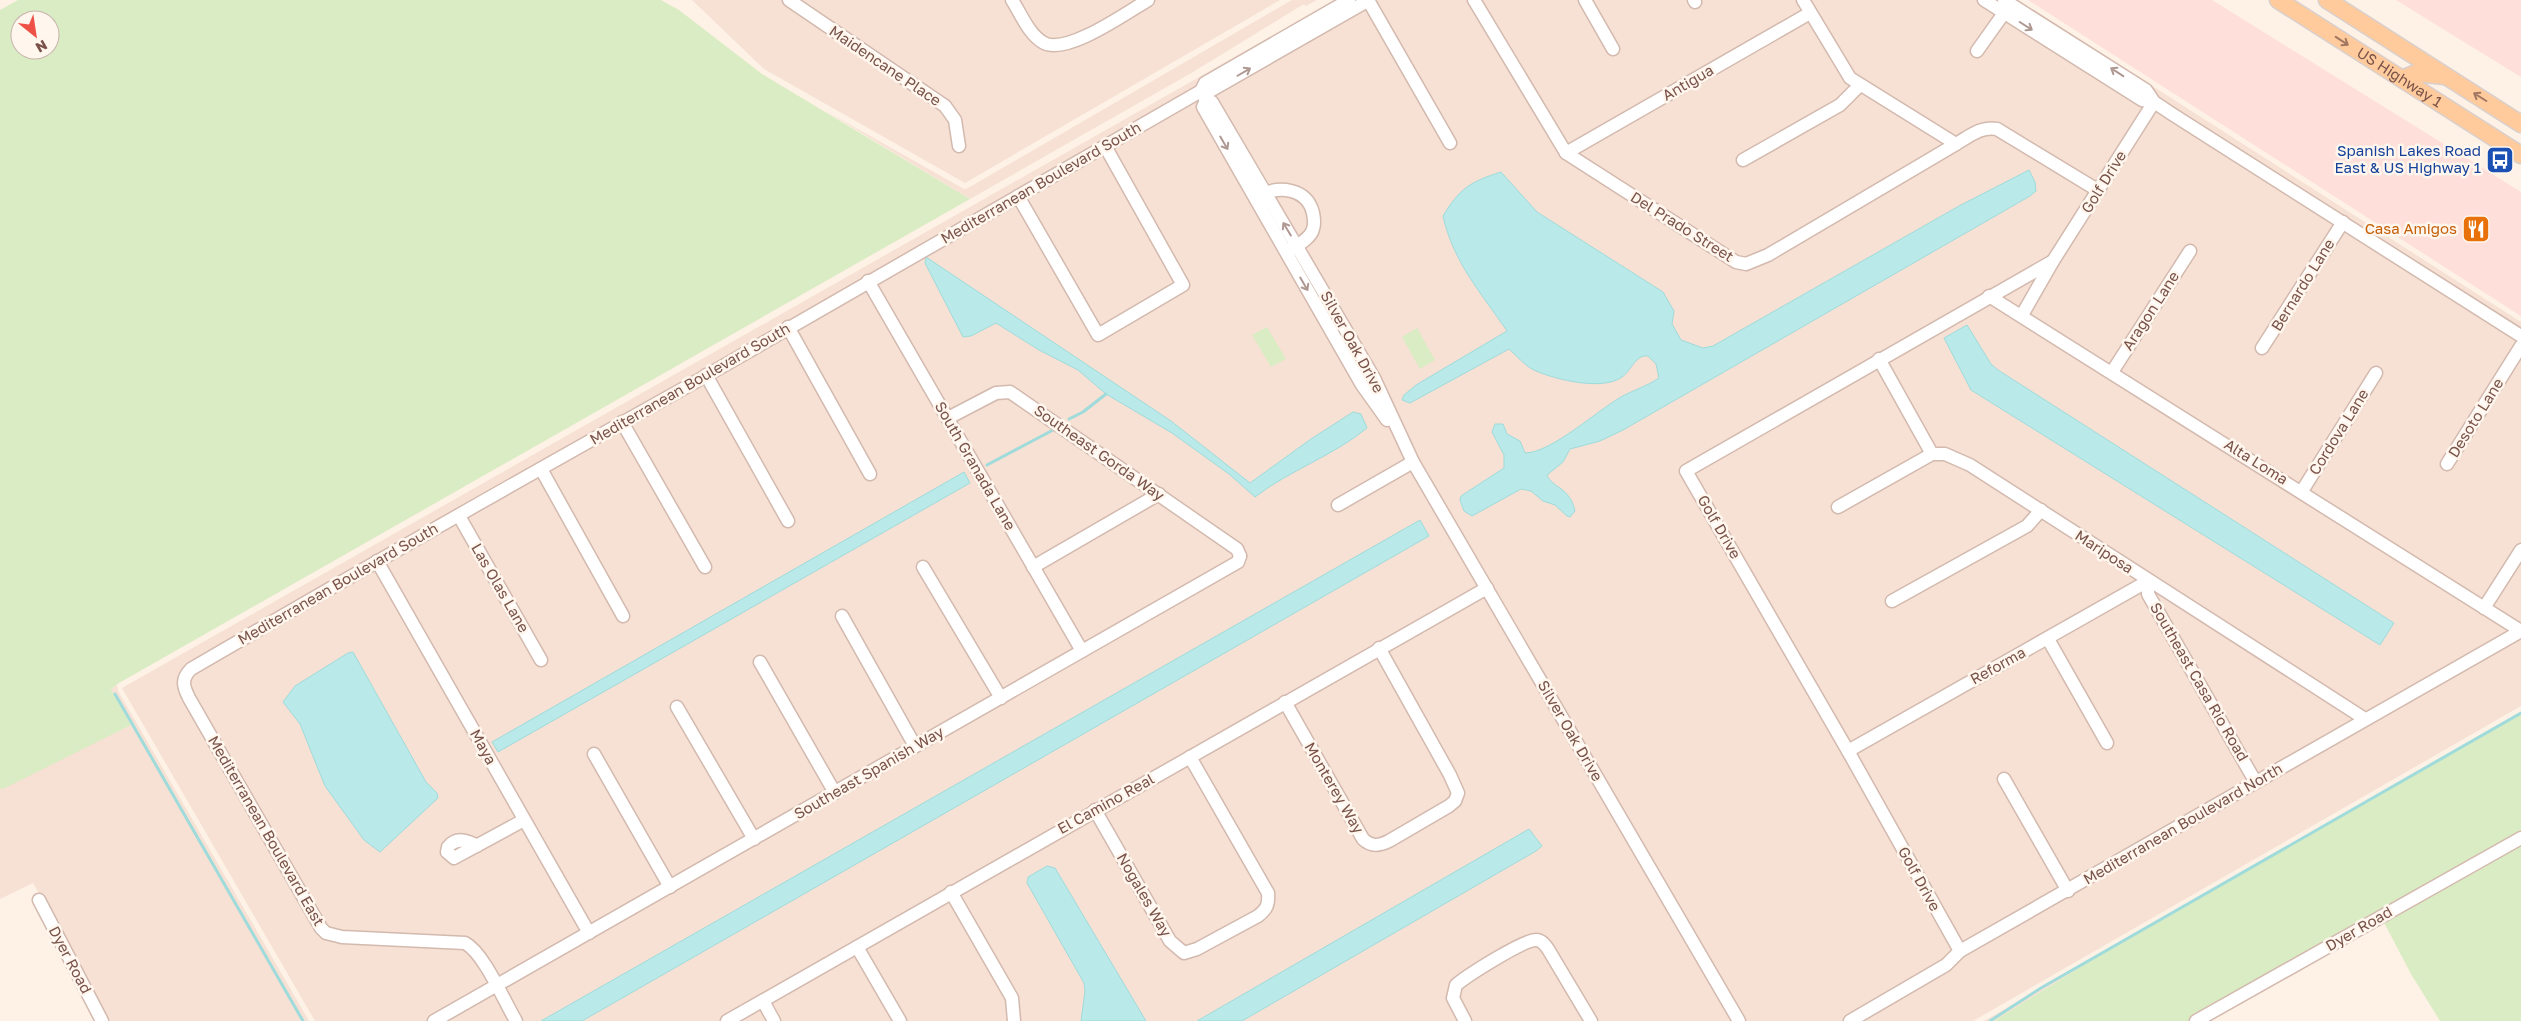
<svg xmlns="http://www.w3.org/2000/svg" width="2521" height="1021" font-family="'Golos Text',sans-serif">
  <style>
    .residential { fill: #f6e1d4 }
    .commercial { fill: #fedfda }
    .green { fill: #daecc3; fill-rule: evenodd }
    .water { fill: #b9e9e8; stroke: #9fdbdb }
    .lines { fill: none; stroke-linecap: round; stroke-linejoin: round }
    .stream { stroke: #9fdbdb; stroke-width: 3 }
    .minor-casing { stroke: #d3b9ae; stroke-width: 15 }
    .major-casing { stroke: #d9cfcc; stroke-width: 19 }
    .minor { stroke: #fff; stroke-width: 12 }
    .major { stroke: #ffcb9c; stroke-width: 16 }
    .oneway { stroke: #af9892 }
    .oneway2 { stroke: #a17762 }
    .labels { text-anchor: middle; stroke-width: 5; stroke-linejoin: round; paint-order: stroke }
    .street-label { font-size: 15px; fill: #795349; stroke: #fff6ee }
    .transit-label { font-size: 15px; fill: #164399; stroke: #fff6ee; text-anchor: end }
    .food-label { font-size: 15px; fill: #c56008; stroke: #fff6ee; text-anchor: end }
  </style>
  <rect width="100%" height="100%" fill="#fef1e6"/>
  <!-- residential -->
  <g class="residential">
    <path d="M692,0H1280L965,183L764,69Z"/>
    <path d="M1292,0H1317L1306,6L1304,4L1193,72L970,199L824,110L964,189L968,188Z"/>
    <path d="M1335,0H2018L2521,322V706L1973,1021H315L122,688Z"/>
    <path d="M117,685L118,691L309,1021H110L33,883L0,899V788L131,725L111,689Z"/>
    <path d="M2521,713L2098,956L1994,1021H1984Z"/>
  </g>
  <!-- commercial -->
  <g class="commercial">
    <path d="M2028,0H2212L2521,192V316Z"/>
    <path d="M2396,0H2521V77Z"/>
  </g>
  <!-- green -->
  <g class="green">
    <path d="M18,0H661L679,10L762,74L970,199L119,683L111,689L131,725L3,789L0,788V10ZM20,20H50V50H20Z"/>
    <path d="M1267,327L1286,359L1271,367L1252,335Z"/>
    <path d="M1417,328L1435,360L1420,369L1402,337Z"/>
    <path d="M2521,714V1021H2440L2411,974L2380,915L2198,1021H1994L2098,956Z"/>
  </g>
  <!-- water -->
  <g class="water">
    <path d="M2029,170L2035,182L2036,191L2030,196L1623,430L1600,441L1570,449L1563,462L1547,475C1552,488 1570,487 1575,511L1570,517L1567,516L1555,505L1543,501L1531,491L1521,489L1472,516L1464,511L1460,500L1461,496L1504,468V455L1492,432L1495,424H1503L1507,434L1520,441L1525,453C1551,453 1598,410 1621,397C1633,390 1648,386 1659,378L1656,364L1648,356C1636,354 1631,371 1622,377C1603,391 1557,380 1536,371C1526,367 1517,356 1509,349L1410,403L1402,400L1404,395L1416,385L1507,331C1482,294 1453,262 1443,216C1460,188 1470,182 1501,172L1537,212L1663,292L1674,311L1672,324L1681,340L1703,348L1713,346L1959,206Z"/>
    <path d="M926,257L1171,421L1250,483L1311,439L1353,412L1361,414L1367,428C1333,456 1290,470 1255,497L1229,474L1172,433L1106,394L1078,370L1039,350L996,323L971,336L963,337L925,263Z"/>
    <path d="M1967,325L1991,364L1998,370L2394,623L2380,645L1971,390L1944,338Z"/>
    <path d="M964,472L970,483L498,752L492,742Z"/>
    <path d="M1420,520L1429,536L582,1021H541Z"/>
    <path d="M353,652L426,782L437,793L438,798L380,852L364,840L325,786L300,724L283,702L295,686L348,653Z"/>
    <path d="M1529,829L1542,846L1536,851L1242,1021H1197Z"/>
    <path d="M1047,866L1055,868L1146,1021H1081L1085,991L1084,983L1027,883L1028,877Z"/>
  </g>
  <g class="lines">
    <!-- stream -->
    <g class="stream">
      <path d="M1069,419L1083,412L1106,394"/>
      <path d="M987,465L1053,430"/>
      <path d="M115,694L303,1021"/>
      <path d="M1990,1021L2041,988L2521,713"/>
    </g>
    <!-- minor casing -->
    <g class="minor-casing">
      <g id="minor">
        <path d="M789,0L945,106L955,120L959,146"/>
        <path d="M1012,0C1021,14 1029,35 1044,43C1067,55 1126,13 1148,0"/>
        <path d="M1368,0L1450,143"/>
        <path d="M1474,0L1566,153L1736,262L1746,264L1768,255L1956,144"/>
        <path d="M1585,0L1613,49"/>
        <path d="M1694,0L1695,2"/>
        <path d="M1803,0L1850,78L1956,144C1970,136 1981,126 1997,129L2099,191"/>
        <path d="M1984,0L2142,100L2154,102"/>
        <path d="M2004,0L2146,90L2154,102L2172,114L2521,336"/>
        <path d="M1977,51L2009,6"/>
        <path d="M1201,91L1206,100L1212,102L1374,378L1413,462L1739,1021"/>
        <path d="M1201,91L1205,83L1349,0"/>
        <path d="M1206,100L1203,107L1362,385L1387,420"/>
        <path d="M1566,153L1810,13"/>
        <path d="M1743,160L1840,105L1859,86"/>
        <path d="M1018,196L1098,335L1183,285L1105,146"/>
        <path d="M1258,196C1279,185 1307,188 1313,213C1314,218 1315,224 1313,229C1311,238 1298,245 1290,250"/>
        <path d="M868,281L1082,651"/>
        <path d="M2022,315L2053,261L2154,102"/>
        <path d="M788,327L870,474"/>
        <path d="M2262,348L2343,222"/>
        <path d="M1879,359L1932,454H1945L1970,465L2365,719"/>
        <path d="M2112,372L2190,251"/>
        <path d="M706,375L788,521"/>
        <path d="M948,418L996,393L1010,392L1237,549L1240,556"/>
        <path d="M622,422L705,567"/>
        <path d="M2447,464L2521,346"/>
        <path d="M541,469L623,616"/>
        <path d="M2302,491L2376,373"/>
        <path d="M1338,505L1413,462"/>
        <path d="M1838,507L1932,454"/>
        <path d="M459,516L541,660"/>
        <path d="M377,561L589,933"/>
        <path d="M923,567L1001,698"/>
        <path d="M1033,567L1159,494"/>
        <path d="M2148,581V594L2255,781"/>
        <path d="M1892,601L2027,526L2041,510"/>
        <path d="M2484,608L2521,550"/>
        <path d="M842,616L915,746"/>
        <path d="M2048,639L2107,743"/>
        <path d="M760,662L835,793"/>
        <path d="M1285,702L1363,839C1371,847 1379,846 1389,841L1449,806L1455,801L1458,793L1450,775L1379,648"/>
        <path d="M677,707L754,839"/>
        <path d="M1848,751L2148,581"/>
        <path d="M594,754L670,887"/>
        <path d="M2004,779L2068,891"/>
        <path d="M1095,810L1170,941L1184,953L1197,949L1258,916C1267,909 1269,904 1268,893L1190,757"/>
        <path d="M477,846C467,840 456,837 448,847L447,852L454,858L524,820"/>
        <path d="M951,892L1012,998L1014,1021"/>
        <path d="M39,900L102,1021"/>
        <path d="M857,947L900,1021"/>
        <path d="M1960,951L1848,751L1686,471L2053,261"/>
        <path d="M763,1001L774,1021"/>
        <path d="M434,1021L1238,562L1240,556"/>
        <path d="M516,1021C504,1001 484,953 465,943L342,937L326,933L321,928L189,698C183,686 181,679 191,669C361,570 532,473 704,377C870,283 1035,185 1201,91H1210L1369,0"/>
        <path d="M727,1021L1487,588"/>
        <path d="M1465,1021L1453,998L1456,985C1468,975 1523,940 1536,940C1542,940 1545,945 1548,949L1591,1021"/>
        <path d="M1850,1021L1946,965L1960,951L2521,631L1989,296"/>
        <path d="M2196,1021L2521,838"/>
      </g>
    </g>
    <!-- major casing -->
    <g class="major-casing">
      <g id="major">
        <path id="s1" d="M2278,0L2521,155"/>
        <path d="M2327,0L2521,124"/>
        <path d="M2402,79L2416,73L2444,76"/>
      </g>
    </g>
    <!-- minor -->
    <use href="#minor" class="minor"/>
    <!-- major -->
    <use href="#major" class="major"/>
  </g>
  <!-- one-way arrows -->
  <defs><path id="oneway-shaft" d="M-6 0H5M1.5-3L5.5 0L1.5 3" fill="none" stroke-width="1.6" stroke-linecap="round" stroke-linejoin="round" transform="scale(1.25)"/></defs>
  <g class="oneway">
    <use href="#oneway-shaft" transform="translate(2026 26) rotate(32)"/>
    <use href="#oneway-shaft" transform="translate(1244 72) rotate(-30)"/>
    <use href="#oneway-shaft" transform="translate(2117 72) rotate(-147)"/>
    <use href="#oneway-shaft" transform="translate(1224 143) rotate(60)"/>
    <use href="#oneway-shaft" transform="translate(1287 229) rotate(-121)"/>
    <use href="#oneway-shaft" transform="translate(1304 284) rotate(60)"/>
  </g>
  <g class="oneway2">
    <use href="#oneway-shaft" transform="translate(2342 41) rotate(33)"/>
    <use href="#oneway-shaft" transform="translate(2480 97) rotate(-148)"/>
  </g>
  <!-- icons -->
  <defs>
    <g id="bus-square" transform="scale(1.4375)"><rect x="-9" y="-9" width="18" height="18" rx="4" fill="#1a4fb4" stroke="#fff6ee"/><path d="M-5-6H5V4H4V6H2V4H-2V6H-4V4H-5ZM-3.5-4V0h7V-4ZM-3.5 1.2v1.5H-2V1.2ZM2 1.2v1.5H3.5V1.2Z" fill="#fff"/></g>
    <g id="restaurant-square" transform="scale(1.4375)"><rect x="-9" y="-9" width="18" height="18" rx="4" fill="#e8710a" stroke="#fff6ee"/><path d="M-5-6h1v4h1v-4h1v4h1v-4h1v5L-1.5 .5V6h-2V.5L-5-1ZM5-6V6H3V1.5H1.5Q1.5-4 5-6Z" fill="#fff"/></g>
  </defs>
  <g fill-rule="evenodd">
    <use href="#bus-square" x="2500" y="160"/>
    <use href="#restaurant-square" x="2476" y="229"/>
  </g>
  <g class="labels">
    <!-- street labels -->
    <g class="street-label">
      <text transform="translate(885 66) rotate(34)" y="5">Maidencane Place</text>
      <text dy="5" stroke="none"><textPath href="#s1" startOffset="144">US Highway 1</textPath></text>
      <text transform="translate(1688 83) rotate(-30)" y="5">Antigua</text>
      <text transform="translate(2104 182) rotate(-58)" y="5">Golf Drive</text>
      <text transform="translate(1041 183) rotate(-30)" y="5">Mediterranean Boulevard South</text>
      <text transform="translate(1682 227) rotate(32)" y="5">Del Prado Street</text>
      <text transform="translate(2303 285) rotate(-58)" y="5">Bernardo Lane</text>
      <text transform="translate(2151 311) rotate(-57)" y="5">Aragon Lane</text>
      <text transform="translate(1352 342) rotate(61)" y="5">Silver Oak Drive</text>
      <text transform="translate(690 384) rotate(-30)" y="5">Mediterranean Boulevard South</text>
      <text transform="translate(2476 418) rotate(-58)" y="5">Desoto Lane</text>
      <text transform="translate(2339 432) rotate(-58)" y="5">Cordova Lane</text>
      <text transform="translate(1099 453) rotate(35)" y="5">Southeast Gorda Way</text>
      <text transform="translate(2256 462) rotate(32)" y="5">Alta Loma</text>
      <text transform="translate(975 466) rotate(60)" y="5">South Granada Lane</text>
      <text transform="translate(1719 527) rotate(60)" y="5">Golf Drive</text>
      <text transform="translate(2104 552) rotate(33)" y="5">Mariposa</text>
      <text transform="translate(338 584) rotate(-30)" y="5">Mediterranean Boulevard South</text>
      <text transform="translate(500 588) rotate(60)" y="5">Las Olas Lane</text>
      <text transform="translate(1998 666) rotate(-29)" y="5">Reforma</text>
      <text transform="translate(2199 682) rotate(60)" y="5">Southeast Casa Rio Road</text>
      <text transform="translate(1570 731) rotate(60)" y="5">Silver Oak Drive</text>
      <text transform="translate(483 747) rotate(61)" y="5">Maya</text>
      <text transform="translate(869 773) rotate(-30)" y="5">Southeast Spanish Way</text>
      <text transform="translate(1334 788) rotate(60)" y="5">Monterey Way</text>
      <text transform="translate(1106 804) rotate(-29)" y="5">El Camino Real</text>
      <text transform="translate(2183 824) rotate(-30)" y="5">Mediterranean Boulevard North</text>
      <text transform="translate(266 831) rotate(60)" y="5">Mediterranean Boulevard East</text>
      <text transform="translate(1919 879) rotate(61)" y="5">Golf Drive</text>
      <text transform="translate(1144 895) rotate(60)" y="5">Nogales Way</text>
      <text transform="translate(2359 929) rotate(-30)" y="5">Dyer Road</text>
      <text transform="translate(70 960) rotate(62)" y="5">Dyer Road</text>
    </g>
    <!-- transit labels -->
    <g class="transit-label">
      <text x="2481" y="156">Spanish Lakes Road<tspan x="2481" dy="17">East &amp; US Highway 1</tspan></text>
    </g>
    <!-- food labels -->
    <g class="food-label">
      <text x="2457" y="234">Casa Amigos</text>
    </g>
  </g>
  <!-- north arrow -->
  <g transform="translate(35 35) rotate(150)"><circle r="24" fill="#fff6ee" stroke="#c9b5ac"/>
  <path d="M0-4L9 19L0 12L-9 19Z" fill="#ee5145"/>
  <text y="-8" font-size="14" font-weight="bold" text-anchor="middle" fill="#795349">N</text>
  </g>
</svg>
